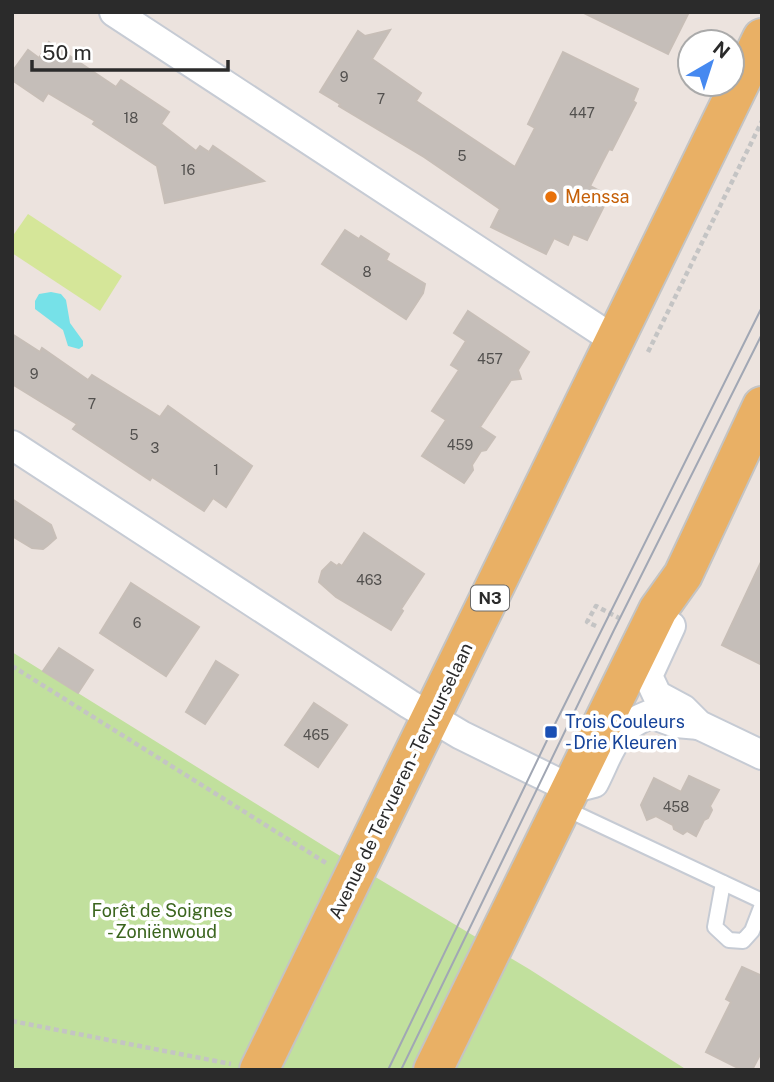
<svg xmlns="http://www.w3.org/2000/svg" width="774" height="1082" viewBox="0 0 774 1082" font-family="'Public Sans',sans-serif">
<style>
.green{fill:#c1e09d}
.pitch{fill:#d5e699}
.water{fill:#76e1e8}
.building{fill:#c5beb9;stroke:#c7beb7;stroke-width:2}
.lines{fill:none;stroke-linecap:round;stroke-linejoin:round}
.lane-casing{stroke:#c6cbd4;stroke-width:18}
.street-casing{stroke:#c6cbd4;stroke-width:32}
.primary-casing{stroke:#c4c4c4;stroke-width:42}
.path{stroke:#c4c4c4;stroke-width:4.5;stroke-dasharray:5 3.5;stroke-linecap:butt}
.lane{stroke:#fff;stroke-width:14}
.street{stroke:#fff;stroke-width:28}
.primary{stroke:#e9b065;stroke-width:38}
.tram{stroke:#a1a7b4;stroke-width:2}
.food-dot{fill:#e8710a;stroke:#fff;stroke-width:2.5}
.transit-dot{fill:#1a4fb4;stroke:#fff;stroke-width:2.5}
.labels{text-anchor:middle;stroke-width:7;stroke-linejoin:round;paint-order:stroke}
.number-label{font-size:14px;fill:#52504e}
.shield{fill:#fff;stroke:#6b6b6b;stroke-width:2}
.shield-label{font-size:16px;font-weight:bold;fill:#2b2b2b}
.food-label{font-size:18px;fill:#c56008;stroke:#fff;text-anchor:start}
.transit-label{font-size:18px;fill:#164399;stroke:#fff;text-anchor:start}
.street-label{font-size:18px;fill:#2b2b2b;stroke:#fff}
.park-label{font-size:18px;fill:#3b651e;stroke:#fff}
</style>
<rect width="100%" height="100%" fill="#ece3de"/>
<polygon class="green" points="12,652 332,851 529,969 687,1070 12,1070"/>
<polygon class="pitch" points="28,214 122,276 100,311 12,253 12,237"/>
<polygon class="water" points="51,292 61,294 66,300 70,323 83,341 83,346 79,349 68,346 63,330 35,309 35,301 39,294"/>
<g class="building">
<polygon points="582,12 689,12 668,54"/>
<polygon points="390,30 372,59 421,93 416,101 515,167 535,128 528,124 563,52 638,89 633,101 636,103 612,150 609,149 590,186 609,196 587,240 573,234 568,245 554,238 546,254 491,227 500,209 424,157 339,106 340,104 320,92 358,31 365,36"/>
<polygon points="49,42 116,87 121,80 169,112 161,124 196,151 200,146 209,152 213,146 264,181 165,203 157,166 93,124 95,121 48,93 43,101 12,80 12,72 28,50 39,58"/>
<polygon points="345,230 359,239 361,236 389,254 386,260 425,284 423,293 406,319 322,264"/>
<polygon points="468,311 529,352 518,370 521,379 511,380 480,427 495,437 486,450 481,451 472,465 473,470 464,483 422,456 446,420 432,411 459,370 451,365 466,341 454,333"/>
<polygon points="12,334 40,352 42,348 88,380 92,375 160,417 168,406 252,466 226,507 213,498 204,511 152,477 150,480 73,429 77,424 12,384"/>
<polygon points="12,499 51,525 56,538 47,546 43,549 32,548 12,536"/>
<polygon points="364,533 424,574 401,609 403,611 391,630 336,597 319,582 322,571 331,562 337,566 339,564 342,566"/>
<polygon points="762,560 762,665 722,645"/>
<polygon points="131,583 199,627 166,676 100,633"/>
<polygon points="59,648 93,670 78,693 43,671"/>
<polygon points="216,661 238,675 205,724 186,712"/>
<polygon points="314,703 347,725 318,767 285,745"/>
<polygon points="689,776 719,790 710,806 712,810 708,818 704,820 696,836 687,831 683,834 674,829 673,825 656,816 647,820 641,805 654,778 681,792"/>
<polygon points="742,967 762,976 762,1051 752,1070 742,1070 706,1052 731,1002 726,999"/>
</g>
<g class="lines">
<defs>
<g id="lane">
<polyline points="564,808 762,901"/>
<polyline points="723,883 715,927 729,940 743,941 752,931 762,905"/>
</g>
<g id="street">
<polyline points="114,12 616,341"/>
<path d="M12 445 409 704 461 735 571 789 594 783C611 750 613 728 651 714L676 723 699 725"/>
<polyline points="671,626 648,676 657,695 683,709 699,725 762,755"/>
</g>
<g id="primary">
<polyline points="259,1070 762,38"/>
<polyline points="433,1070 658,610 683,575 762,406"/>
</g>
</defs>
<use href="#lane" class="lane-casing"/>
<use href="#street" class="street-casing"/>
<use href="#primary" class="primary-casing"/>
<g class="path">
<polyline points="648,352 762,121"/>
<polyline points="596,626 587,622 596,606 619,618"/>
<polyline points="12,666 326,863"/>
<polyline points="12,1021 231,1064"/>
</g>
<use href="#lane" class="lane"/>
<use href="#street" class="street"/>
<use href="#primary" class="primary"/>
<g class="tram">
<polyline points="388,1070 551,732 762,307"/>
<polyline points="401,1070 614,630 762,334"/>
</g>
</g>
<circle class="food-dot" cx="551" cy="197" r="7"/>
<rect class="transit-dot" x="544" y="725" width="14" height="14" rx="3.5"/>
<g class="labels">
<g class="number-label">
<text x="344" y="82">9</text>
<text x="381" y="104">7</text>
<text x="582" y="118">447</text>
<text x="131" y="123">18</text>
<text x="462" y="161">5</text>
<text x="188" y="175">16</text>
<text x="367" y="277">8</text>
<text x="490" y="364">457</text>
<text x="34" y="379">9</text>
<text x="92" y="409">7</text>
<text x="134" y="440">5</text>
<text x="460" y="450">459</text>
<text x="155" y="453">3</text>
<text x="216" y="475">1</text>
<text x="369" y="585">463</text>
<text x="137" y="628">6</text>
<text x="316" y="740">465</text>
<text x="676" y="812">458</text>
</g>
<rect class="shield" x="471" y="585.5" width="38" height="25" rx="5"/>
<g class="shield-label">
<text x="490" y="604">N3</text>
</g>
<g class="food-label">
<text x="565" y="203">Menssa</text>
</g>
<g class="transit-label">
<text x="565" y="728">Trois Couleurs<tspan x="565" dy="21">- Drie Kleuren</tspan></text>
</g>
<g class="street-label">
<text transform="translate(401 781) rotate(-64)" y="6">Avenue de Tervueren - Tervuurselaan</text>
</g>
<g class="park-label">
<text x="162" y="917">Forêt de Soignes<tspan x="162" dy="21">- Zoniënwoud</tspan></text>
</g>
</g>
<rect width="774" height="1082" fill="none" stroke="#2b2b2b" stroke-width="28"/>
<g transform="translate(711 63) rotate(39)"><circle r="33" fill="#ffffff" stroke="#aaaaaa" stroke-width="2"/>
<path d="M0-5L12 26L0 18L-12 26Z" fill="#4689f0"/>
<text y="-10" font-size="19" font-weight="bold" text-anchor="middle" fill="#2b2b2b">N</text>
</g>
<path d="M32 60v10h196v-10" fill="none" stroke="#2b2b2b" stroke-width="3.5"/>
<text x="42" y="60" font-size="21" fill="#2b2b2b" stroke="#ffffff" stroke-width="5" paint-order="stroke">50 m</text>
</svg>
